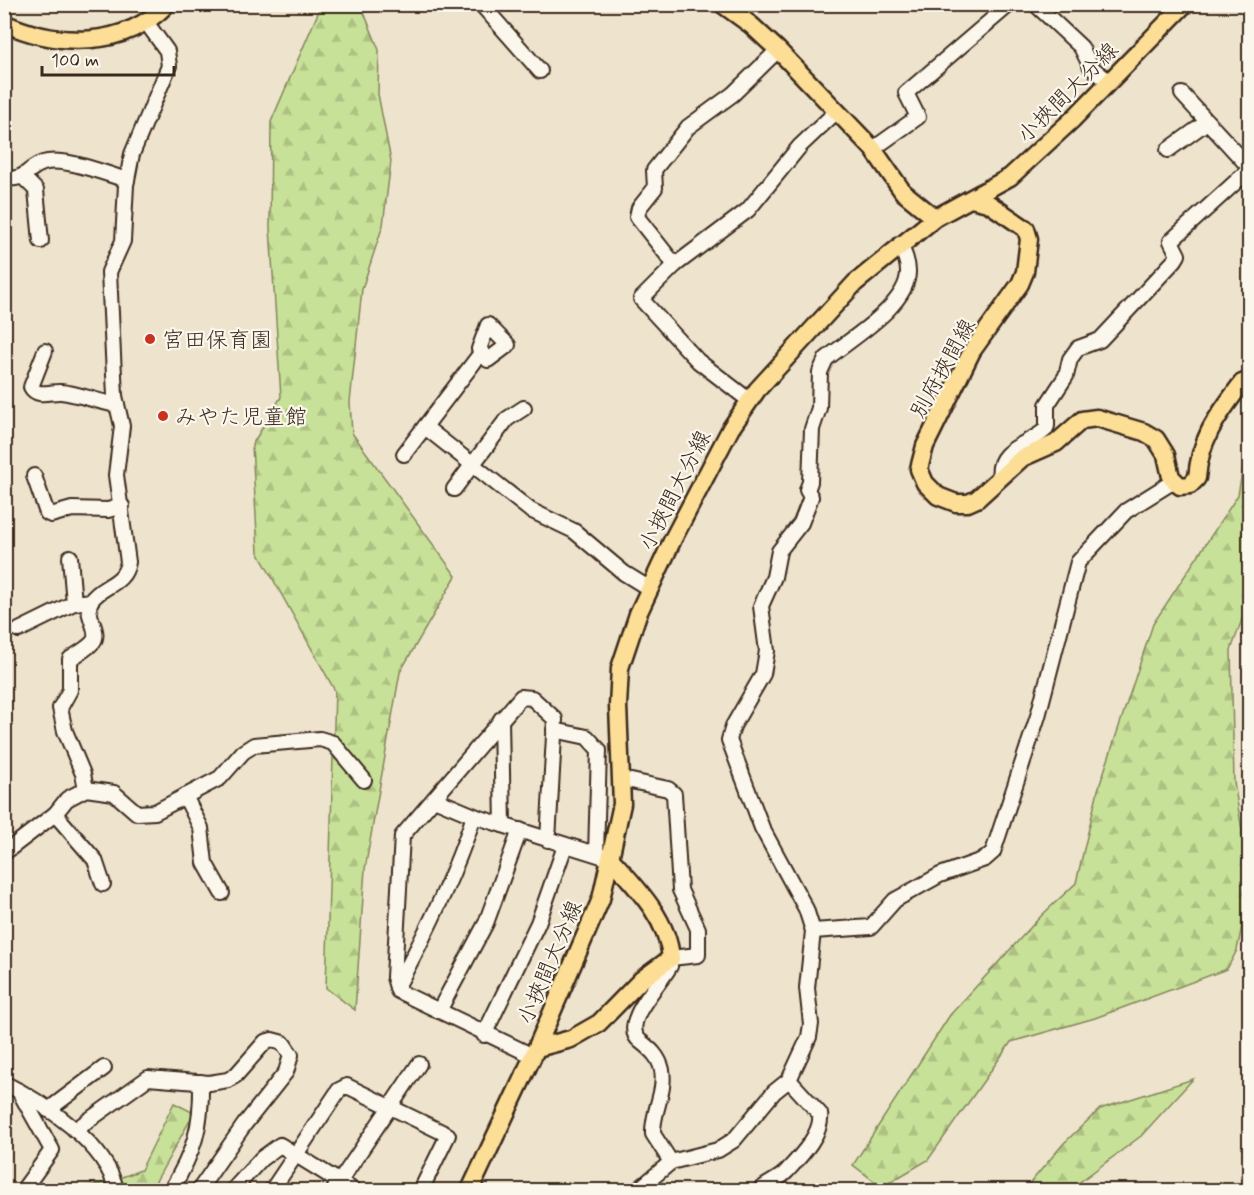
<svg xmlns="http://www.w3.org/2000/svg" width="1254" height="1195" viewBox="0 0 1254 1195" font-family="Mynerve,'Klee One',sans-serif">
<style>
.forest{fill:url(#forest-firs);stroke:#82865b;stroke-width:1.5}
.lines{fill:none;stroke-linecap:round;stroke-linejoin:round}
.minor-casing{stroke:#3b2a1e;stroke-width:18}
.major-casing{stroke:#3b2a1e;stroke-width:21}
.minor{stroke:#fbf7ec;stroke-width:14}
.major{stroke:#fcde96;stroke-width:16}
.poi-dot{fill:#c8321e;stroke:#fbf7ec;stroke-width:2}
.labels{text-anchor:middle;stroke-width:4.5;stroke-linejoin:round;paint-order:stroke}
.street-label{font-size:22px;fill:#3b2a1e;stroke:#fbf7ec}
.poi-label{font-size:22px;fill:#3b2a1e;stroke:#fbf7ec;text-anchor:start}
</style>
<defs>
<pattern id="forest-firs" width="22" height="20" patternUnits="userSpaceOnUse" patternTransform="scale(1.5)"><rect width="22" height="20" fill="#c8e198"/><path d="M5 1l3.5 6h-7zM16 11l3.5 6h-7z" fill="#adc183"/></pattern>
</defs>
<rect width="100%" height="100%" fill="#eee3cd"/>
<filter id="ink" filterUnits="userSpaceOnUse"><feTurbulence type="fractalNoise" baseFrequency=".0167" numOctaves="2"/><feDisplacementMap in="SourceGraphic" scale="12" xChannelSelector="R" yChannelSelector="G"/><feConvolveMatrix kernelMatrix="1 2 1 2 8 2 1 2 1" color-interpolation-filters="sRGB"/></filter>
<g filter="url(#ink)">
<g class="forest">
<polygon points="320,5 361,5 379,50 378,94 391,161 383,225 362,289 350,402 352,433 456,576 400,672 365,869 355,1010 326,988 335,691 258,552 252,445 281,397 270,228 271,122 318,13"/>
<polygon points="1249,434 1249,600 1231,650 1234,782 1249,873 1250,888 1237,950 1227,969 1095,1018 1011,1042 928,1160 882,1187 853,1165 950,1015 1042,915 1076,883 1098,790 1153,624 1238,495"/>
<polygon points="1193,1079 1141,1136 1069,1190 1024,1190 1064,1143 1100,1109"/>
<path d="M174 1103 194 1113 151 1190H36L45 1184C88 1191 101 1185 141 1170Z"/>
</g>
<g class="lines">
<defs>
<g id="minor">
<polyline points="481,4 540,71"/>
<polyline points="1035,4 1081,47 1091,67 1109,82"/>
<polyline points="1182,94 1250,168"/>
<polyline points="873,149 918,117 906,93 1010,4"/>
<polyline points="1168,150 1207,122"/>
<polyline points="23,177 36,190 41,241"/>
<path d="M4 178C27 181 25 169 43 163 63 156 106 174 127 180"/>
<polyline points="675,265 637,217 639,208 655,188 654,170 688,127 733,94 778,50"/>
<polygon points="488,325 508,345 488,360 479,349"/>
<path d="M45 351 31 387C37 398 51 391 61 392 80 394 98 402 117 405"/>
<polyline points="750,401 698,361 641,299 675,265 748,210 800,146 837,111"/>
<polyline points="425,427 530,510 574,531 624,573 650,589"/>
<polyline points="404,454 481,353"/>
<polyline points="34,476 47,513 51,515 72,509 108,510 122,506"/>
<path d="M1000 478C995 448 1029 445 1045 430L1047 426V405L1066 376 1070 359 1078 348 1100 340 1175 260 1178 255 1171 241 1250 169"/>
<polyline points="454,489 507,419 524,408"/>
<polyline points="70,557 74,603"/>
<polyline points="19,630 74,603 91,601"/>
<polyline points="501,719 503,825"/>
<polyline points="554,730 587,737 599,750 596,854"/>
<polyline points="622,779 668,789 674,794 680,890 698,929 698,955 671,958"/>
<path d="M86 789 83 774 65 731 60 708 70 690V659C77 654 87 649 93 642 102 631 83 614 91 601 102 584 124 586 128 562L116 475 122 426 115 396 109 272 123 241 126 185 132 154 169 66 167 51 146 22"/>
<polyline points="185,796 201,828 205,863 222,893"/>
<polyline points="434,799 477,817 611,859"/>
<polyline points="55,814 95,860 103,884"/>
<polyline points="4,853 55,814 67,799 86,789 114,793 137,813 155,812 220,778 243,752 254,745 320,739 333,743 364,780"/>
<polyline points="813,931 871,927 895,900 940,875 985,859 993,852 1038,716 1078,562 1126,511 1174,481"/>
<path d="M667 962 670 966C661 983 619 1024 640 1041 650 1049 659 1056 662 1070 666 1092 652 1112 653 1134L671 1162"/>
<path d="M397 987C427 932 454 876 474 816"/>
<polyline points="439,1011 486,923 520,830"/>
<polyline points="484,1035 538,923 565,846"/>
<polyline points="533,1056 398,991 394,977 402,836 521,697 532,698 555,719 548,840"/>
<path d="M4 1083C44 1103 107 1144 116 1190"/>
<polyline points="19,1091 52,1150 23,1190"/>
<polyline points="48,1110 104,1068"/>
<polyline points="75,1130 148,1078 209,1083 228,1080 236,1075 265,1042 272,1040 283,1043 291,1055 286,1072 244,1125 199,1190"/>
<path d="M171 1190C194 1152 202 1127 201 1082"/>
<polyline points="233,1190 261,1159 280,1145 353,1190"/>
<polyline points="272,1190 339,1090 347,1086 448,1135 421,1190"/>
<polyline points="334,1190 419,1064"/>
<path d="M638 1190 671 1162 718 1150 734 1140 774 1092 789 1080 809 1037 811 1024 807 988 813 931 806 909 762 828 729 740 733 726 763 674 767 651 761 606 774 577 779 551 801 523 811 497 807 490 810 482 812 429 819 408 820 372 826 359C850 339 909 305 908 271 908 262 904 253 900 244"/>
<path d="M760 1190C768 1183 780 1179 787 1171 800 1157 823 1133 820 1114L789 1080"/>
</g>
<g id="major">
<polyline points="722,4 751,25 778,50 873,149 903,192 935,218"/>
<path d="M4 23C57 47 124 49 167 4"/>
<path d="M971 199 988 203 1026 229 1029 239 1025 272 1020 284 972 351 925 446 919 469 925 483 938 496 956 503H968L977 499 1022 458 1056 443 1082 420 1097 418 1144 432 1156 439 1166 455 1171 477 1180 486 1190 485 1197 478C1200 437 1218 416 1242 383L1250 380"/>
<path d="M537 1048 571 1039 599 1023 641 980 671 958C668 919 636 887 611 859"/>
<polyline points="470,1190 533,1056 601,899 622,804 618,706 620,668 638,614 673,539 731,428 757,390 855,283 935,218 1010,177 1073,119 1185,4"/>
</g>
</defs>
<use href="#minor" class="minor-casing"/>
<use href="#major" class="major-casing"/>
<use href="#minor" class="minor"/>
<use href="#major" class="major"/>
</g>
</g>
<g class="poi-dot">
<circle cx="150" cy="339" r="6"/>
<circle cx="163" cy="416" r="6"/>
</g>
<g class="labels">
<g class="street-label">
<text transform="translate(1067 92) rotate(-45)" y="8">小挾間大分線</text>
<text transform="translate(942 368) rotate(-61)" y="8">別府挾間線</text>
<text transform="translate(674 490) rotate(-63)" y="8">小挾間大分線</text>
<text transform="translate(549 962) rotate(-67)" y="8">小挾間大分線</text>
</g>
<g class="poi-label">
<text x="162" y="347">宮田保育園</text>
<text x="175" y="424">みやた児童館</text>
</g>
</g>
<rect width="1254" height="1195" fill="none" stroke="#fbf7ec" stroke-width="24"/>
<rect x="12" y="12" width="1230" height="1171" fill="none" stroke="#3b2a1e" stroke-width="2" filter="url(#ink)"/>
<path d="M42 66v9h132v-9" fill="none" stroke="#3b2a1e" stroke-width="3"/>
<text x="51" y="66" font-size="18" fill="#3b2a1e" stroke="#fbf7ec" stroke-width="4.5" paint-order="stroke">100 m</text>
</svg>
